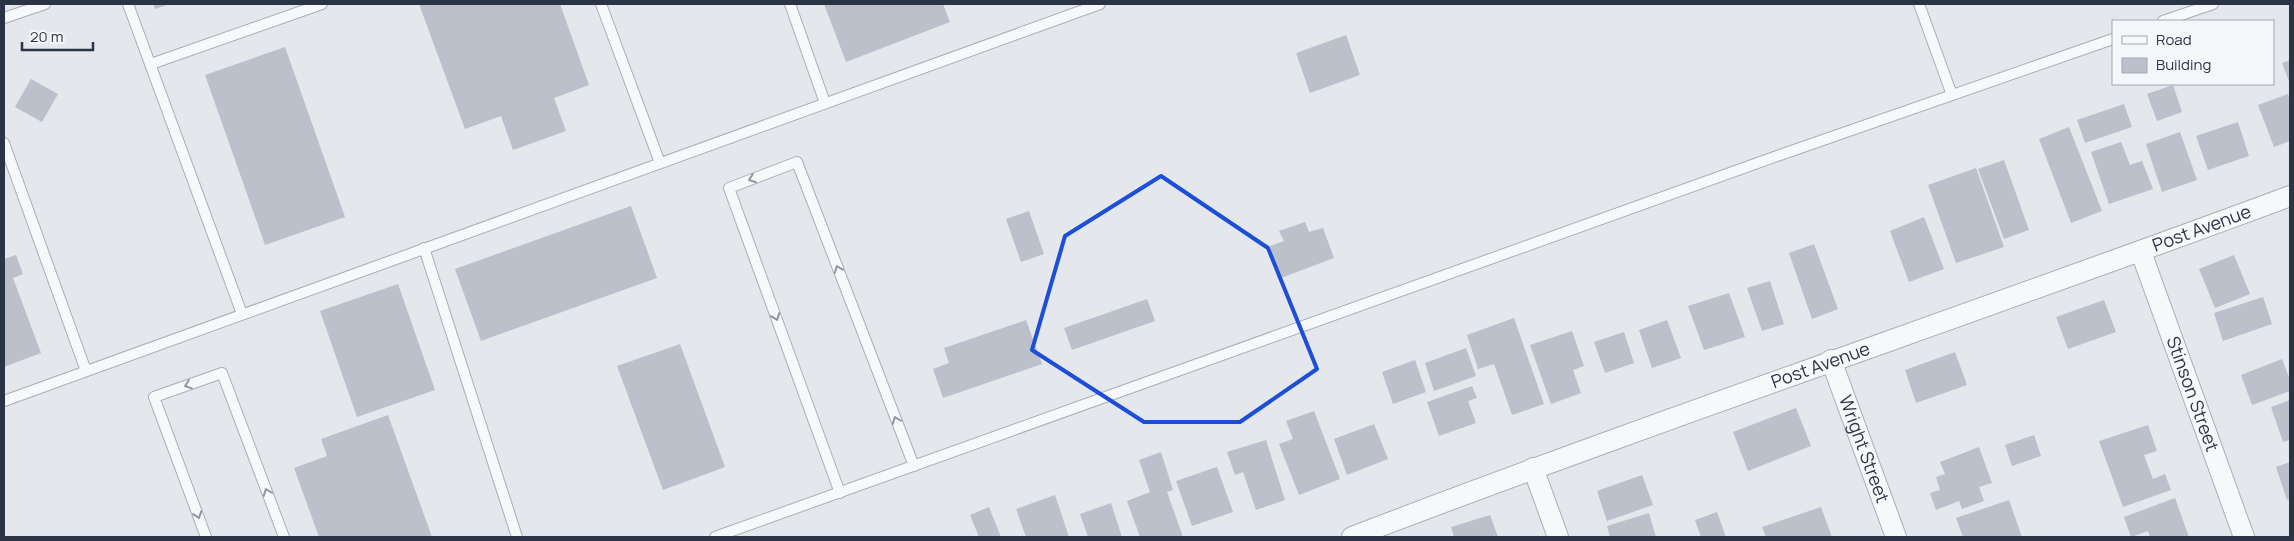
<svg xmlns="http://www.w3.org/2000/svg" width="2294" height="541" viewBox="0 0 2294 541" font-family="Manrope,sans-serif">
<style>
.building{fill:#bbc0ca}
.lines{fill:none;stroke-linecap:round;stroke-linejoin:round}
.lane-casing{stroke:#a9aeb7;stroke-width:12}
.street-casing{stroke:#a9aeb7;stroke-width:22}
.lane{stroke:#f7f8fa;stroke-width:10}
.street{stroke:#f7f8fa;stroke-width:20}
.oneway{stroke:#9196a0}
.marked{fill:none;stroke:#1d4ed8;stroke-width:4;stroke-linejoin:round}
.labels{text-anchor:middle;stroke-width:4;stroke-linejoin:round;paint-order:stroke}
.street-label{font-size:18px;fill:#2b3445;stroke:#f4f6f9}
</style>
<rect width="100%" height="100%" fill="#e4e7ec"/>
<g class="building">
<polygon points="153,4 170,4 155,9"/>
<polygon points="419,4 560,4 589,85 554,98 566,131 513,150 501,116 465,129"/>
<polygon points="824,4 943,4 950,22 846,62"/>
<polygon points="1346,35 1360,75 1310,93 1296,53"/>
<polygon points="285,47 345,217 265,245 205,75"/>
<polygon points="2290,60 2290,84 2282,63"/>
<polygon points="31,79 58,94 42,122 15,107"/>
<polygon points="2173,85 2182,112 2157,121 2147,94"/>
<polygon points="2288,94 2290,100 2290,141 2274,147 2258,105"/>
<polygon points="2124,104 2132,127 2085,143 2077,120"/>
<polygon points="2238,122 2249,156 2208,170 2196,136"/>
<polygon points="2069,127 2102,211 2071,223 2039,139"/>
<polygon points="2180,132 2197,180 2162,192 2146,144"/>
<polygon points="2121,142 2130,165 2142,161 2153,189 2109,204 2091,152"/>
<polygon points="2004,160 2029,230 2004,239 1978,169"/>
<polygon points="1976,168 2004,247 1956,263 1928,185"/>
<polygon points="631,206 657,278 481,341 455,269"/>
<polygon points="1029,211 1044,254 1021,262 1006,219"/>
<polygon points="1924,217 1944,269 1909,282 1890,231"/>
<polygon points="1305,222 1309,232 1323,228 1334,258 1281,278 1270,246 1284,241 1279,231"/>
<polygon points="1814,244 1838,309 1812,319 1789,253"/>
<polygon points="16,255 23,274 13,278 41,353 4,367 4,259"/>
<polygon points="2234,255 2250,294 2215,308 2199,269"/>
<polygon points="1770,281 1784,324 1762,331 1747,288"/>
<polygon points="398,284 435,390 357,417 320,311"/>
<polygon points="1729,293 1745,337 1704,350 1688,306"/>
<polygon points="2263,297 2272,324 2223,341 2214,313"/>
<polygon points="1147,299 1155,321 1072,350 1064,328"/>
<polygon points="2104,300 2116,332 2068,349 2056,317"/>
<polygon points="1514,318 1544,404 1512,415 1494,364 1478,369 1467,335"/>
<polygon points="1026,320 1042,364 943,398 933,369 949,363 944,348"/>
<polygon points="1667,320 1681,358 1652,368 1639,330"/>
<polygon points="1572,331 1584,366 1573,370 1581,393 1551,404 1530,345"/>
<polygon points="1624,332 1634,363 1605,373 1594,342"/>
<polygon points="680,344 725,467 663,490 617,366"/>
<polygon points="1466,348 1476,376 1434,391 1425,363"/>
<polygon points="1955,352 1967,385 1916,403 1905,370"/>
<polygon points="2282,359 2290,380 2290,391 2252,405 2241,375"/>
<polygon points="1415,360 1426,392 1393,404 1382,372"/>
<polygon points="1472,386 1477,398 1468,401 1476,423 1439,436 1427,402"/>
<polygon points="2290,400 2290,440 2283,442 2271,407"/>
<polygon points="1796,408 1811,446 1748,471 1733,432"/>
<polygon points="1314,411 1340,479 1299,495 1279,444 1293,439 1286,421"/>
<polygon points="388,415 432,537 319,537 294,468 327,456 321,439"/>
<polygon points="1374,424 1388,459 1347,475 1334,439"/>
<polygon points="2148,425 2157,451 2144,455 2153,479 2165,474 2171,490 2123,507 2099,441"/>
<polygon points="2034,435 2041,456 2012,466 2005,445"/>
<polygon points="1266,440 1285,500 1256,510 1243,472 1235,475 1227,452"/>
<polygon points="1979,447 1992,483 1979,487 1984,501 1962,509 1959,501 1936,510 1930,493 1940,490 1936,477 1945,474 1940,462"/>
<polygon points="1161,452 1173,490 1167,492 1183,537 1140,537 1127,501 1150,492 1139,460"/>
<polygon points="2290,462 2290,499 2287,500 2276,467"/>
<polygon points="1217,467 1233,512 1192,526 1176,481"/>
<polygon points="1642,475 1653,505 1607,521 1597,491"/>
<polygon points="1055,495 1069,537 1026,537 1016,509"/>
<polygon points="2175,498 2189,537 2150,537 2148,531 2131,537 2124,517"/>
<polygon points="2009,500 2022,537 1963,537 1956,518"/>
<polygon points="1111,503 1122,537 1088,537 1080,514"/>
<polygon points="989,507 1001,537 979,537 970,515"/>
<polygon points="1821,507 1832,537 1766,537 1762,527"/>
<polygon points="1717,512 1726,537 1701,537 1695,520"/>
<polygon points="1649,513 1656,537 1610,537 1607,526"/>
<polygon points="1490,515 1498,537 1454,537 1451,527"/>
</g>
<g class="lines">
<defs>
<g id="lane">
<polyline points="128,4 242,314"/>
<polyline points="601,4 660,163"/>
<polyline points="790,4 825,103"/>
<polyline points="1919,4 1952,95"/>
<polyline points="4,18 45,4"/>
<polyline points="2163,21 2213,4"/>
<polyline points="151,64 322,4"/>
<polyline points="4,143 86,371"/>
<polyline points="424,248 517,537"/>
<polyline points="4,401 1100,4"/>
<polyline points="840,493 729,188 797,162 914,466"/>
<polyline points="206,537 154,397 222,373 284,537"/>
<polyline points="715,537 1780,155 2113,39"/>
</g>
<g id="street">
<path id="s1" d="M2141 252 2244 537"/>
<path id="s2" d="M1831 360 1896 537"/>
<polyline points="1533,468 1558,537"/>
<path id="s3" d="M1352 537C1663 418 1978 312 2290 196"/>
</g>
</defs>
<use href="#lane" class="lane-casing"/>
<use href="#street" class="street-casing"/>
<use href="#lane" class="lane"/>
<use href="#street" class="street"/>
</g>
<defs><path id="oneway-chevron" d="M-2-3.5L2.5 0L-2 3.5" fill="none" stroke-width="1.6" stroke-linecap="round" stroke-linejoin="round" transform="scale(1.25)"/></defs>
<g class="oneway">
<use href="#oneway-chevron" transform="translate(752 179) rotate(159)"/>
<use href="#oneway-chevron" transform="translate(838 269) rotate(-111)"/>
<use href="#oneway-chevron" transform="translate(776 317) rotate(70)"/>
<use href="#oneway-chevron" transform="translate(188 385) rotate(161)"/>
<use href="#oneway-chevron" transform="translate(896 420) rotate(-111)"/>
<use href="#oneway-chevron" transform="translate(267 492) rotate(-111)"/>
<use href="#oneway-chevron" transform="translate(198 515) rotate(70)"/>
</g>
<path class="marked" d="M1161 176 1268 248 1317 369 1240 422H1144L1032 350 1065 236Z"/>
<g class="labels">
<g class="street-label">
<text dy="6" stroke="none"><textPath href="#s3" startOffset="904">Post Avenue</textPath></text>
<text dy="6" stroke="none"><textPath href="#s3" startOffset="499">Post Avenue</textPath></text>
<text dy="6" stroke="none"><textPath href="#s1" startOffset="151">Stinson Street</textPath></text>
<text dy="6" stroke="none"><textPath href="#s2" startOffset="95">Wright Street</textPath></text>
</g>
</g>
<rect width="2294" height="541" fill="none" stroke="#2b3445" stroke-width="10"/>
<rect x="2112" y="20" width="162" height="65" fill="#f4f6f9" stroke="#a4a8b1"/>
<rect x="2122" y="36" width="25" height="8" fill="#f7f8fa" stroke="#a4a8b1"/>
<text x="2156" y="45" font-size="15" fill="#2b3445">Road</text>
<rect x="2122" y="58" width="25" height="15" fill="#bbc0ca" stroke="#a4a8b1"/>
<text x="2156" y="70" font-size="15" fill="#2b3445">Building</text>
<path d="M22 42v8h71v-8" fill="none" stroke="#2b3445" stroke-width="2.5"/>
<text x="30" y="42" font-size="15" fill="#2b3445" stroke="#f4f6f9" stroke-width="4" paint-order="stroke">20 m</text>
</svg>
